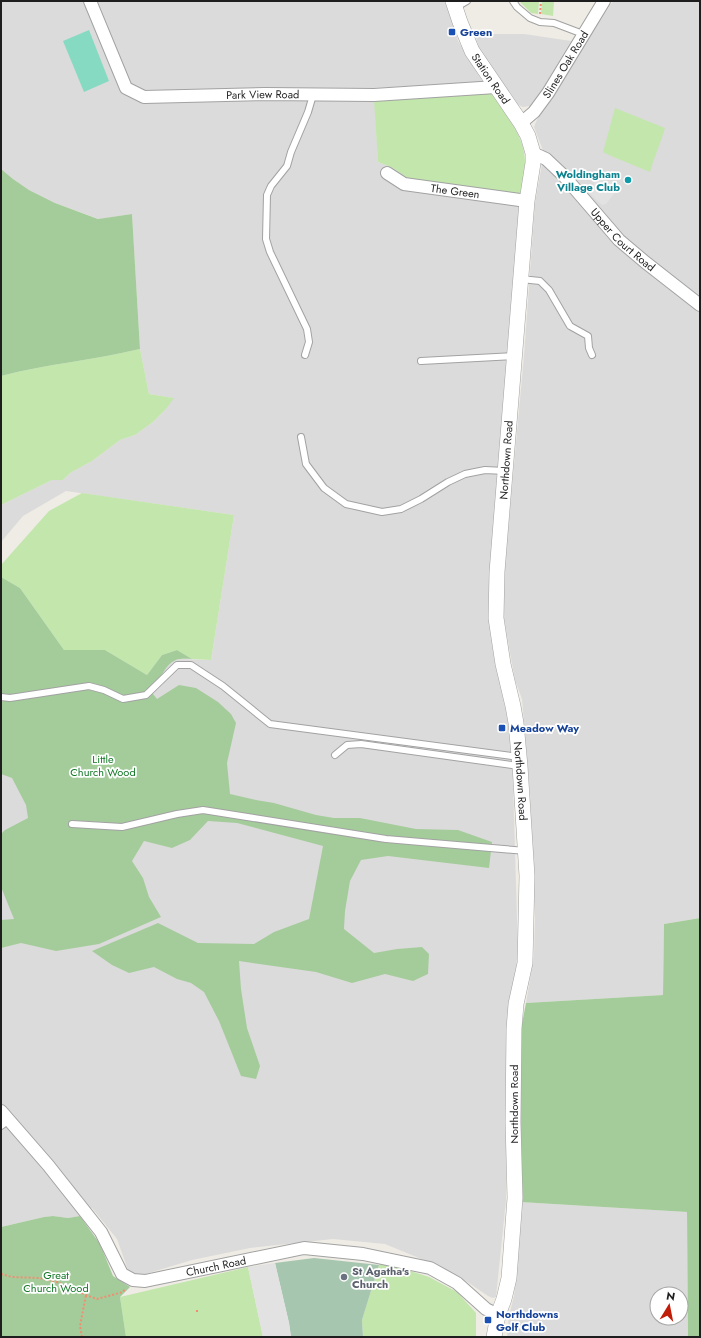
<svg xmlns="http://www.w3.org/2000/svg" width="701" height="1338" viewBox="0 0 701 1338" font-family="Jost,sans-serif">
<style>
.residential{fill:#dcdbdb;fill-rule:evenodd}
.grass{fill:#c3e6ad}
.forest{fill:#a4cc9b}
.cemetery{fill:#a7c6af}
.pitch{fill:#86dac2}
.parking{fill:#e2e2e2}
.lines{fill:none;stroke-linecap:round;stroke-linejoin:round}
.service-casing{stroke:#a2a2a2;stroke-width:8}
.minor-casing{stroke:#a2a2a2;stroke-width:14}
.tertiary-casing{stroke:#a2a2a2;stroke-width:16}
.path{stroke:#f28d71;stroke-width:2;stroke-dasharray:2 2;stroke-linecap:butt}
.service{stroke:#fff;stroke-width:6}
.minor{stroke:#fff;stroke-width:12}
.tertiary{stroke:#fff;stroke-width:15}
.transit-dot{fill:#1a4fb4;stroke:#fff;stroke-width:1.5}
.culture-dot{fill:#0f9aa8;stroke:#fff;stroke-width:1.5}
.worship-dot{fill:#6b7280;stroke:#fff;stroke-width:1.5}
.labels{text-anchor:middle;stroke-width:3.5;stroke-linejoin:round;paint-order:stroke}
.transit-label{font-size:11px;font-weight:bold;fill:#164399;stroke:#fff;text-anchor:start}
.street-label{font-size:11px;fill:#1e1e1e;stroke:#fff}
.culture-label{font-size:11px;font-weight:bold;fill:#0d838f;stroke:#fff;text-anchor:end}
.park-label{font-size:11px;fill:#117725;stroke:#fff}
.worship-label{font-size:11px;font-weight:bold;fill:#5b616d;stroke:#fff;text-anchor:start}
</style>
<rect width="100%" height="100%" fill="#eeece4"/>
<g class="residential">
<polygon points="1,1 446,1 458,41 483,82 374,88 378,162 393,168 409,179 521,195 498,666 512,748 518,952 507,1034 506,1200 496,1297 493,1298 488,1296 463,1279 436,1265 385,1244 333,1239 250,1248 192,1260 142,1275 135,1276 128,1270 117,1239 92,1208 80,1216 68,1218 53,1216 44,1217 1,1227 1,694 122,694 173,661 181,659 211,660 234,515 66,491 23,516 1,542 1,505 52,480 63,480 70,473 92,461 120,440 135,435 153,422 166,409 173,398 149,394 140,349 132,214 99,219 55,203 29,190 13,179 1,169"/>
<polygon points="613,1 700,1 700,918 664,924 663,995 526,1003 534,956 535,919 530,794 522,699 515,680 504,619 504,574 524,356 535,203 544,153 534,127 539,115"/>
<polygon points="475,34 524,34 571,41 542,90 530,106 523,107 516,104 479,48"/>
<path d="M520 1202 687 1212 688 1337H507L509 1316 514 1296 516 1277ZM657 1294H681V1318H657Z"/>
</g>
<g class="grass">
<polygon points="519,1 539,1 538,14 531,13"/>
<polygon points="542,1 554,1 553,16 541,14"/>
<path d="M486 91 493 94C506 115 526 138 525 164 524 174 522 185 521 195L409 179 393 168 378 162 374 100Z"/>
<path d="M615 108 665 128C661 143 654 157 650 172L611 156 603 152Z"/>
<path d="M140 349 149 394 174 398 166 409 153 422 135 435 120 440 92 461 70 473 63 480H52L1 505V376C47 364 94 360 140 349Z"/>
<polygon points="82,493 234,515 211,660 192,659 177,650 162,655 147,675 105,650 64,650 20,588 1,577 1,565 49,511"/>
<polygon points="382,1262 429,1277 457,1292 476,1313 476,1337 363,1337 362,1320 379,1265"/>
<polygon points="248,1267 263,1337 126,1337 120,1297"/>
</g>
<g class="forest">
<path d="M1 169 13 179 29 190 55 203 98 219 132 214 140 349C94 360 47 364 1 376Z"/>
<path d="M1 577 20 588 64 650H105L147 675 162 655 177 650 192 659C186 659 179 658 174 661 163 666 161 683 149 689L157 699 179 685 196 688 218 702 231 714 236 723 227 763 230 794 256 800 274 803 316 815 334 818H360L416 829 458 830 492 842 489 868 388 856 361 860 350 881 345 911 344 929 374 953 397 949 422 947 429 954 428 974 413 981 385 974 352 983 316 972 239 961 241 989 247 1028 260 1066 256 1079 241 1076 219 1021 204 992 191 983 177 979 154 967 129 973 112 965 92 951 158 923 198 943 254 944 274 932 309 919 323 846 237 823 208 821 190 840 172 848 144 841 132 861 143 878 149 897 161 917 99 944 56 951 21 943 1 948V920L14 919 1 887V834L5 830 28 818 26 805 12 778 1 774V703H2L3 694H1Z"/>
<polygon points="700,918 700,1337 688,1337 687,1212 520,1202 519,1039 526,1003 663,995 664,924"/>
<polygon points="53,1216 68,1218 80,1216 100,1244 113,1276 130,1287 120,1297 126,1337 1,1337 1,1227 44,1217"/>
</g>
<polygon class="cemetery" points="314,1258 379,1265 362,1320 363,1337 291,1337 289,1323 275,1263"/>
<polygon class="pitch" points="89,30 109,81 84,92 63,41"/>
<g class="parking">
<polygon points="598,176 620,186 606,204 602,205 589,193"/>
<polygon points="275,1263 289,1323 291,1337 263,1337 248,1267"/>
</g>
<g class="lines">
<defs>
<g id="service">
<polyline points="513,1 517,7 530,18 540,22 554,23 583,34"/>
<polyline points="455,8 467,1"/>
<polyline points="521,279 540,281 549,290 570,326 588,336 589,348 592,355"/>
<polyline points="305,355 309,342 307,329 270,252 266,239 267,195 271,186 287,166 291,152 308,112 313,95"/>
<polyline points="421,361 515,356"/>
<polyline points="301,437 306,464 324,488 346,504 382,512 401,509 421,499 448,482 465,474 485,470 505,471"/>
<polyline points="1,697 10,698 89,686 104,690 123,699 146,695 177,665 191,665 223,686 270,724 519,757"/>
<polyline points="335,755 347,745 361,744 519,766"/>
<polyline points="72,824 122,827 177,814 203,810 386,839 526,851"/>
<polyline points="1,1126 9,1120"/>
</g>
<g id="minor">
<path id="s1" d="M90 1 126 88 144 97 265 94 374 95 496 87"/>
<path id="s2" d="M521 123 534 112 548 93 604 1"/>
<path id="s3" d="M533 153 546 159 564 176 619 240 645 262 700 305"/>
<path id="s4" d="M387 173 404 184 527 201"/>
<path id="s5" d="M1 1111 48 1165 101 1232 122 1274 133 1280 145 1281 304 1248 363 1254 430 1268 457 1283 486 1309 498 1315"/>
</g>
<g id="tertiary">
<path id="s6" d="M453 1 460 22 472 51 521 123 528 136 533 153V163L527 201 497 572 496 618 503 664 513 706 516 723 520 766 527 876 525 963 516 1004 514 1029 513 1122 515 1198 509 1278 504 1299 498 1315 494 1337"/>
</g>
</defs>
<use href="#service" class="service-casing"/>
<use href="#minor" class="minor-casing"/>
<use href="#tertiary" class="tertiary-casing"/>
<g class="path">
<polyline points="540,14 541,1"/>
<polyline points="1,1274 12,1277 39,1278 57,1282 86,1295 97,1299 123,1292 125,1289"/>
<polyline points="196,1311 200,1311"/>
<polyline points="82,1337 80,1326 86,1295"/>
</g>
<use href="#service" class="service"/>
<use href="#minor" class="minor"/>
<use href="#tertiary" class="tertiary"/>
</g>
<g class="transit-dot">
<rect x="448" y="28" width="8" height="8" rx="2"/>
<rect x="498" y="724" width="8" height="8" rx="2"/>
<rect x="484" y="1316" width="8" height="8" rx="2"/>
</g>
<circle class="culture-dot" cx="628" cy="180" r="4"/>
<circle class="worship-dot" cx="344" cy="1277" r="4"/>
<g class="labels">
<g class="transit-label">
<text x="460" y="36">Green</text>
<text x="510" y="732">Meadow Way</text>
<text x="496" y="1318">Northdowns<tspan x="496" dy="13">Golf Club</tspan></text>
</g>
<g class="street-label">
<text dy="4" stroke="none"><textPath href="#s2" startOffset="74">Slines Oak Road</textPath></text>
<text dy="4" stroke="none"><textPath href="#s6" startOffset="87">Station Road</textPath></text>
<text dy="4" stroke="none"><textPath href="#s1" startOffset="233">Park View Road</textPath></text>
<text dy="4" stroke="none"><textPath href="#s4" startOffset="72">The Green</textPath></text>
<text dy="4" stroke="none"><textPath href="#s3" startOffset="126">Upper Court Road</textPath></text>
<text transform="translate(506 460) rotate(-86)" y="4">Northdown Road</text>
<text dy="4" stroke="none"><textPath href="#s6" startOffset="805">Northdown Road</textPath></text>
<text transform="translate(514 1104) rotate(-90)" y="4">Northdown Road</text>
<text dy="4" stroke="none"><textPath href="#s5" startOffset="301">Church Road</textPath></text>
</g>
<g class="culture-label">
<text x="620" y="178">Woldingham<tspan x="620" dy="13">Village Club</tspan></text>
</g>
<g class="park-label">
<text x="103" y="763">Little<tspan x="103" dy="13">Church Wood</tspan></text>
<text x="56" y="1279">Great<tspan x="56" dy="13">Church Wood</tspan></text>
</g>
<g class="worship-label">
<text x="352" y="1275">St Agatha's<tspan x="352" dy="13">Church</tspan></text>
</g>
</g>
<rect width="701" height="1338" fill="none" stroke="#1e1e1e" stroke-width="4"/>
<g transform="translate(669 1306) rotate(10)"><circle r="19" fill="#ffffff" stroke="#a5a5a5"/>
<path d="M0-3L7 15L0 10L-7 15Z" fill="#c11e0a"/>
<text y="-6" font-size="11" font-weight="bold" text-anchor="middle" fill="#1e1e1e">N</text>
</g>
</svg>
